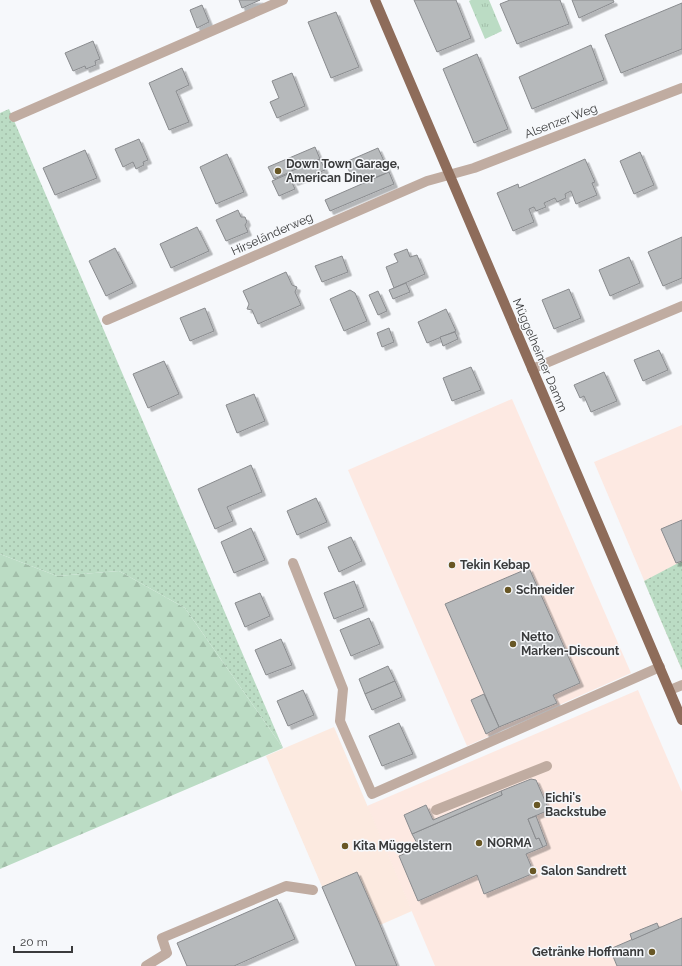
<svg xmlns="http://www.w3.org/2000/svg" width="682" height="966" viewBox="0 0 682 966" font-family="Raleway,sans-serif">
<style>
.commercial{fill:#fde9e2}
.education{fill:#fceae0}
.grass{fill:url(#grass-dots)}
.forest{fill:url(#forest-firs)}
.park{fill:url(#park-tufts)}
.building{fill:#b6b9bb;stroke:#898b8e;filter:url(#shadow)}
.lines{fill:none;stroke-linecap:round;stroke-linejoin:round}
.minor{stroke:#c0aca1;stroke-width:10}
.major{stroke:#8e6c5a;stroke-width:10}
.poi-dot{fill:#685725;stroke:#f6f8fb;stroke-width:1.5}
.labels{text-anchor:middle;stroke-width:3;stroke-linejoin:round;paint-order:stroke}
.street-label{font-size:12px;fill:#3a3b3c;stroke:#f6f8fb}
.poi-label{font-size:12px;font-weight:bold;fill:#3a3b3c;stroke:#f6f8fb;text-anchor:start}
</style>
<defs>
<pattern id="grass-dots" width="8" height="8" patternUnits="userSpaceOnUse"><rect width="8" height="8" fill="#bbdcc4"/><path d="M2 2h.1M6 6h.1" fill="none" stroke="#a2bea9" stroke-width="1.8" stroke-linecap="round"/></pattern>
<pattern id="forest-firs" width="22" height="20" patternUnits="userSpaceOnUse"><rect width="22" height="20" fill="#bbdcc4"/><path d="M5 1l3.5 6h-7zM16 11l3.5 6h-7z" fill="#a2bea9"/></pattern>
<pattern id="park-tufts" width="24" height="20" patternUnits="userSpaceOnUse"><rect width="24" height="20" fill="#bbdcc4"/><path d="M3 7l-1-3M5 7V3M7 7l1-3M15 17l-1-3M17 17v-4M19 17l1-3" fill="none" stroke="#a2bea9"/></pattern>
<filter id="shadow"><feDropShadow dx="3.5" dy="3.5" stdDeviation="0" flood-color="#0004"/></filter>
</defs>
<rect width="100%" height="100%" fill="#f6f8fb"/>
<g class="commercial">
<polygon points="512,399 631,673 467,746 348,470"/>
<polygon points="682,425 682,670 594,462"/>
<polygon points="638,690 682,792 682,966 435,966 367,806"/>
</g>
<polygon class="education" points="334,727 412,911 380,925 397,966 356,966 266,756"/>
<g class="grass">
<polygon points="9,109 283,748 185,608 119,571 57,576 0,554 0,113"/>
<polygon points="682,561 682,670 644,581"/>
</g>
<polygon class="forest" points="0,554 57,576 119,571 185,608 283,748 0,869"/>
<polygon class="park" points="471,0 489,0 502,31 485,39 469,1"/>
<g class="building">
<polygon points="239,0 260,0 242,8"/>
<polygon points="414,0 456,0 471,38 437,52"/>
<polygon points="510,0 560,0 569,24 517,44 500,4"/>
<polygon points="572,0 613,0 614,2 579,18"/>
<polygon points="682,3 682,49 621,73 605,35"/>
<polygon points="202,5 209,22 197,28 190,10"/>
<polygon points="336,12 359,67 331,78 308,22"/>
<polygon points="93,41 100,59 95,61 96,65 86,69 85,66 73,71 65,53"/>
<polygon points="591,45 604,80 532,109 519,77"/>
<polygon points="477,54 508,129 474,143 443,69"/>
<polygon points="182,68 189,85 176,91 189,122 169,130 149,83"/>
<polygon points="292,73 305,106 277,118 270,102 279,98 272,81"/>
<polygon points="139,139 148,160 143,162 144,165 136,169 133,162 123,167 115,149"/>
<polygon points="315,147 320,159 274,179 268,167"/>
<polygon points="378,148 389,172 364,182 361,176 352,179 347,165 348,161"/>
<polygon points="85,150 97,178 55,195 43,168"/>
<polygon points="640,152 654,185 634,194 620,161"/>
<polygon points="227,154 244,192 216,204 200,167"/>
<polygon points="320,159 325,170 294,182 289,172"/>
<polygon points="585,159 595,182 592,183 597,195 576,204 571,191 565,194 566,198 557,202 555,198 544,203 546,207 536,211 534,207 529,209 534,222 513,231 497,193 518,184 519,188"/>
<polygon points="389,172 394,184 330,211 325,200"/>
<polygon points="288,174 295,189 279,196 272,181"/>
<polygon points="238,210 241,217 245,217 247,222 245,225 248,232 226,241 216,220"/>
<polygon points="197,227 209,251 171,268 160,244"/>
<polygon points="682,237 682,278 663,286 648,252"/>
<polygon points="115,248 133,283 106,296 89,261"/>
<polygon points="407,249 410,257 417,255 425,274 394,288 386,267 398,262 394,254"/>
<polygon points="342,256 348,272 322,282 315,266"/>
<polygon points="629,257 640,283 610,296 599,270"/>
<polygon points="286,272 292,285 297,287 295,292 301,305 258,324 252,310 247,309 249,304 243,291"/>
<polygon points="406,283 410,292 393,299 389,290"/>
<polygon points="569,289 581,318 554,329 542,300"/>
<polygon points="350,290 355,293 367,321 344,331 330,299"/>
<polygon points="378,291 387,311 378,315 369,295"/>
<polygon points="205,308 214,331 190,341 180,318"/>
<polygon points="446,309 456,331 427,343 418,322"/>
<polygon points="389,328 394,342 382,347 377,333"/>
<polygon points="455,332 458,339 443,346 440,337"/>
<polygon points="659,350 668,370 643,381 634,360"/>
<polygon points="164,361 179,394 148,408 133,374"/>
<polygon points="471,367 481,390 452,401 443,378"/>
<polygon points="604,372 617,401 591,412 584,396 580,398 574,385"/>
<polygon points="254,394 265,421 237,433 226,405"/>
<polygon points="251,465 262,492 227,507 233,521 215,529 198,489"/>
<polygon points="316,498 327,522 297,535 287,511"/>
<polygon points="682,520 682,561 676,563 661,529"/>
<polygon points="251,528 265,560 234,573 221,542"/>
<polygon points="351,537 362,561 339,572 328,547"/>
<polygon points="529,568 580,683 553,695 557,703 499,727 445,604"/>
<polygon points="354,581 364,607 334,619 324,593"/>
<polygon points="260,593 270,616 245,627 235,603"/>
<polygon points="369,618 380,644 351,656 340,630"/>
<polygon points="281,639 292,665 266,675 255,650"/>
<polygon points="388,666 395,681 365,694 359,679"/>
<polygon points="395,681 402,697 372,710 365,694"/>
<polygon points="303,690 314,715 288,726 277,701"/>
<polygon points="484,694 499,727 486,734 471,700"/>
<polygon points="399,723 413,754 382,766 369,736"/>
<polygon points="531,779 536,780 549,810 528,819 536,839 539,838 543,847 526,854 534,873 484,894 477,875 418,901 399,856 419,847 412,834 502,795 501,791"/>
<polygon points="501,791 502,795 412,834 404,815 426,805 433,820"/>
<polygon points="536,816 547,845 543,847 539,838 536,839 528,819"/>
<polygon points="357,872 380,925 397,966 356,966 322,887"/>
<polygon points="277,899 295,939 234,966 187,966 177,943"/>
<polygon points="682,918 682,966 617,966 610,949"/>
<polygon points="657,923 659,928 632,940 630,934"/>
</g>
<g class="lines">
<g class="minor">
<polyline points="14,117 283,0"/>
<polyline points="107,320 427,181 474,168 682,88"/>
<polyline points="532,369 682,306"/>
<polyline points="293,563 343,689 340,721 372,794 660,667"/>
<polyline points="670,690 682,685"/>
<polyline points="436,810 547,766"/>
<polyline points="146,966 167,953 162,938 286,886 313,890"/>
</g>
<polyline class="major" points="375,0 682,720"/>
</g>
<g class="poi-dot">
<circle cx="278" cy="171" r="4"/>
<circle cx="452" cy="565" r="4"/>
<circle cx="508" cy="590" r="4"/>
<circle cx="513" cy="644" r="4"/>
<circle cx="537" cy="805" r="4"/>
<circle cx="479" cy="843" r="4"/>
<circle cx="345" cy="846" r="4"/>
<circle cx="533" cy="871" r="4"/>
<circle cx="652" cy="952" r="4"/>
</g>
<g class="labels">
<g class="street-label">
<text transform="translate(561 121) rotate(-21)" y="4">Alsenzer Weg</text>
<text transform="translate(272 234) rotate(-24)" y="4">Hirseländerweg</text>
<text transform="translate(540 355) rotate(67)" y="4">Müggelheimer Damm</text>
</g>
<g class="poi-label">
<text x="286" y="168">Down Town Garage,<tspan x="286" dy="14">American Diner</tspan></text>
<text x="460" y="569">Tekin Kebap</text>
<text x="516" y="594">Schneider</text>
<text x="521" y="641">Netto<tspan x="521" dy="14">Marken-Discount</tspan></text>
<text x="545" y="802">Eichi's<tspan x="545" dy="14">Backstube</tspan></text>
<text x="487" y="847">NORMA</text>
<text x="353" y="850">Kita Müggelstern</text>
<text x="541" y="875">Salon Sandrett</text>
<text x="644" y="956" text-anchor="end">Getränke Hoffmann</text>
</g>
</g>
<path d="M14 946v6h58v-6" fill="none" stroke="#3a3b3c" stroke-width="2"/>
<text x="20" y="946" font-size="12" fill="#3a3b3c" stroke="#f6f8fb" stroke-width="3" paint-order="stroke">20 m</text>
</svg>
